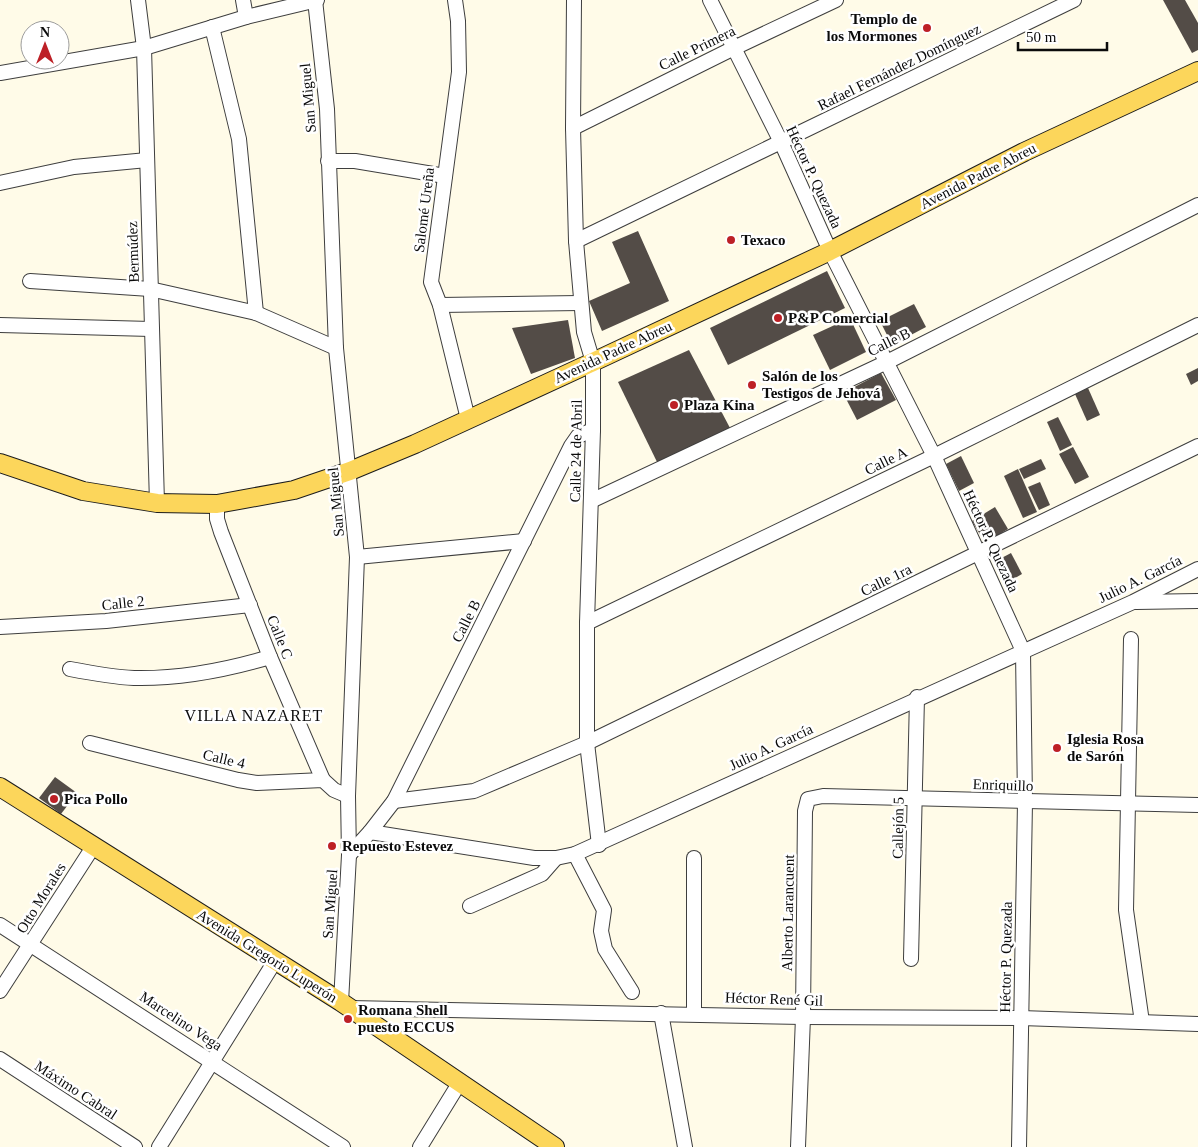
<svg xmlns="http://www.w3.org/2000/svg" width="1198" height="1147" viewBox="0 0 1198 1147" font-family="Georgia,serif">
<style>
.building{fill:#534c47}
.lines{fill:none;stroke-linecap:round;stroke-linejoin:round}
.minor-casing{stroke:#3e3e3e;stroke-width:16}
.major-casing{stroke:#1c1c1c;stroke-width:20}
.minor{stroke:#fff;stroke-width:14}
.major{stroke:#fcd65b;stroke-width:18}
.poi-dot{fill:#bd2026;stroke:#fff;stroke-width:2}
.labels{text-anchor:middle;stroke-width:5;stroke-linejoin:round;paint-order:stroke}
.poi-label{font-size:15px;font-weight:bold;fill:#0b0b0b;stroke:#fff;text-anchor:start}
.street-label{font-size:15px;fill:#0b0b0b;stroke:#fff}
.neighbourhood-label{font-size:16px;letter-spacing:1px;fill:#0b0b0b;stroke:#fff}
</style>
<rect width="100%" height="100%" fill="#fffbe8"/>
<g class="building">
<polygon points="1163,0 1185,0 1198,23 1198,50 1192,53"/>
<polygon points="638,231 669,301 602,331 589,301 630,283 612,242"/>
<polygon points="827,271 845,308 728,365 710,328"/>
<polygon points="914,304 926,327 892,345 880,321"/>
<polygon points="850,318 866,352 830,370 813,335"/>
<polygon points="568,320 575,358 531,374 512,328"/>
<polygon points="689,350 730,428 658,464 618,382"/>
<polygon points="1198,368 1198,381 1191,385 1186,374"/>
<polygon points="881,373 896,400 857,420 843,393"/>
<polygon points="1088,388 1100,415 1087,421 1075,394"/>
<polygon points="1058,417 1072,445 1060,451 1047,422"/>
<polygon points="1073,447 1089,477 1075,484 1059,454"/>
<polygon points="961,456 974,483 959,491 946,464"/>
<polygon points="1041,459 1046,469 1024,479 1019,469"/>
<polygon points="1018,469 1037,512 1023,518 1004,476"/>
<polygon points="1040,482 1050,505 1039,510 1028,487"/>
<polygon points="995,507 1008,529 985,543 972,521"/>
<polygon points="1011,553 1022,574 1006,583 994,562"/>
<polygon points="55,777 77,793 61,814 39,798"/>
</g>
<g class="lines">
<defs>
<g id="minor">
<polyline points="138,0 144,48 157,503"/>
<polyline points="243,0 246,17"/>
<polyline points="315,0 327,109 336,348 357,557 348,796 349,855 341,1002"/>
<polyline points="455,0 458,21 459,72 431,282 440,305 468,419"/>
<polyline points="574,0 573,128 576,241 584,332 593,362 593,430 587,623 587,743 599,845"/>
<polyline points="710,0 781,142 830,251 934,456 1023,651 1025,802 1019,1147"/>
<polyline points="212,27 239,139 256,313"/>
<polyline points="0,73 144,48 246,17 317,0"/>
<polyline points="573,128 734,48 836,0"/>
<polyline points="328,161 355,161 445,176"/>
<polyline points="0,183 74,167 147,160"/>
<polyline points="576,241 1074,0"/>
<polyline points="30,281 150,289 256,313 336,348"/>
<polyline points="440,305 580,303"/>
<polyline points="0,325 151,329"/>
<polyline points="591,501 887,362 1198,205"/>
<polyline points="217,504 217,519 221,532 270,657 323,780"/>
<polyline points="357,557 524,541"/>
<polyline points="1136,602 1198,601"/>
<polyline points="587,623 934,456 1198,325"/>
<polyline points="0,627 106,621 250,605"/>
<polyline points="1131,639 1126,910 1142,1022"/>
<path d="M70 669C91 673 113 677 134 678 180 679 226 670 270 657"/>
<polyline points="90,743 238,780 257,783 323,780 334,790 348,796"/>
<polyline points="394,801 474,791 587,743 1198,446"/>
<polyline points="370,832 394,801 571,446 578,436 593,430"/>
<polyline points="575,854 604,910 601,931 605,949 632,992"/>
<polyline points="349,855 370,832 534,858 556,858 575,854 1133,602 1198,569"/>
<polyline points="470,906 542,874 556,858"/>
<polyline points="0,925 343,1147"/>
<polyline points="911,959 917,697"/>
<polyline points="0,991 93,847"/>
<polyline points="350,1008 803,1017 1021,1018 1198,1024"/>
<polyline points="661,1013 685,1147"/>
<polyline points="694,1013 694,858"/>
<polyline points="0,1059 135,1147"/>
<polyline points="159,1147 275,961"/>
<polyline points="420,1147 460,1082"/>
<polyline points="798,1147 803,1017 805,811 808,799 823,796 1198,805"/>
</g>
<g id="major">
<polyline points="0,463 83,491 157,503 217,504 294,490 350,471 415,444 593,362 830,251 1024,152 1198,71"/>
<polyline points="0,787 341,1002 555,1147"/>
</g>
</defs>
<use href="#minor" class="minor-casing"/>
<use href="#major" class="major-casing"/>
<use href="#minor" class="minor"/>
<use href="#major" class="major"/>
</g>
<g class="poi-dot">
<circle cx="927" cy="28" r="5"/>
<circle cx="731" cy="240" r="5"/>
<circle cx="778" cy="318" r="5"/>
<circle cx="752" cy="385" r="5"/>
<circle cx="674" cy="405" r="5"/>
<circle cx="1057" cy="748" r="5"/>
<circle cx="54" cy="799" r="5"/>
<circle cx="332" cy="846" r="5"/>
<circle cx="348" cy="1019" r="5"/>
</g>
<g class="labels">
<g class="poi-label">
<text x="917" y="24" text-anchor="end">Templo de<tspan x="917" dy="17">los Mormones</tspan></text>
<text x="741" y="245">Texaco</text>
<text x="788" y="323">P&amp;P Comercial</text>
<text x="762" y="381">Salón de los<tspan x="762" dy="17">Testigos de Jehová</tspan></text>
<text x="684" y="410">Plaza Kina</text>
<text x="1067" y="744">Iglesia Rosa<tspan x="1067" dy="17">de Sarón</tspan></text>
<text x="64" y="804">Pica Pollo</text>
<text x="342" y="851">Repuesto Estevez</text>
<text x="358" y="1015">Romana Shell<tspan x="358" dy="17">puesto ECCUS</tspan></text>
</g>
<g class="street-label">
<text transform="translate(697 48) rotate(-26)" y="5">Calle Primera</text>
<text transform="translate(899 67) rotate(-26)" y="5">Rafael Fernández Domínguez</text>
<text transform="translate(308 98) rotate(-95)" y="5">San Miguel</text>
<text transform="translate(978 176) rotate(-27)" y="5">Avenida Padre Abreu</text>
<text transform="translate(814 177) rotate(65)" y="5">Héctor P. Quezada</text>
<text transform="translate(424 210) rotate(-83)" y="5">Salomé Ureña</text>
<text transform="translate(133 252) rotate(-92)" y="5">Bermúdez</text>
<text transform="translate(889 342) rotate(-26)" y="5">Calle B</text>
<text transform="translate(613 352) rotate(-25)" y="5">Avenida Padre Abreu</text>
<text transform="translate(576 451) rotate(-89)" y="5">Calle 24 de Abril</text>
<text transform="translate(886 461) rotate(-26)" y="5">Calle A</text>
<text transform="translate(336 502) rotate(-95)" y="5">San Miguel</text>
<text transform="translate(991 541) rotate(65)" y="5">Héctor P. Quezada</text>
<text transform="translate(1140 579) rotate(-26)" y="5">Julio A. García</text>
<text transform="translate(886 580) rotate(-26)" y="5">Calle 1ra</text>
<text transform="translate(123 603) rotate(-6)" y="5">Calle 2</text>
<text transform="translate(466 621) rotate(-63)" y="5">Calle B</text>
<text transform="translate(280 637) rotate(68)" y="5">Calle C</text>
<text transform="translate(771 747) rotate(-25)" y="5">Julio A. García</text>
<text transform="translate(224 759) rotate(13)" y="5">Calle 4</text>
<text transform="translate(1003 785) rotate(2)" y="5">Enriquillo</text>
<text transform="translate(898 828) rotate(-89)" y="5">Callejón 5</text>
<text transform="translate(41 898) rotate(-58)" y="5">Otto Morales</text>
<text transform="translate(330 904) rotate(-86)" y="5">San Miguel</text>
<text transform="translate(788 913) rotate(-89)" y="5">Alberto Larancuent</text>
<text transform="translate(267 956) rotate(32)" y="5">Avenida Gregorio Luperón</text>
<text transform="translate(1006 957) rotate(-89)" y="5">Héctor P. Quezada</text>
<text transform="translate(774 999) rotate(2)" y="5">Héctor René Gil</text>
<text transform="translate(181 1021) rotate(33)" y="5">Marcelino Vega</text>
<text transform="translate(76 1090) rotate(33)" y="5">Máximo Cabral</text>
</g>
<g class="neighbourhood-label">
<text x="254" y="721">VILLA NAZARET</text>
</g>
</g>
<g transform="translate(45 45)"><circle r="24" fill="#ffffff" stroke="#9d9d9d"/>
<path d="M0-4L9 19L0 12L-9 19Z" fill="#bd2026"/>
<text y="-8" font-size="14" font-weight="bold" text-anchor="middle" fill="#0b0b0b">N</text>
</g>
<path d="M1018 42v8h89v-8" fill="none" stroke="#0b0b0b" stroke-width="2.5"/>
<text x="1026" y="42" font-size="15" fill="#0b0b0b" stroke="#ffffff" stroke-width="4" paint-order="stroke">50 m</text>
</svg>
